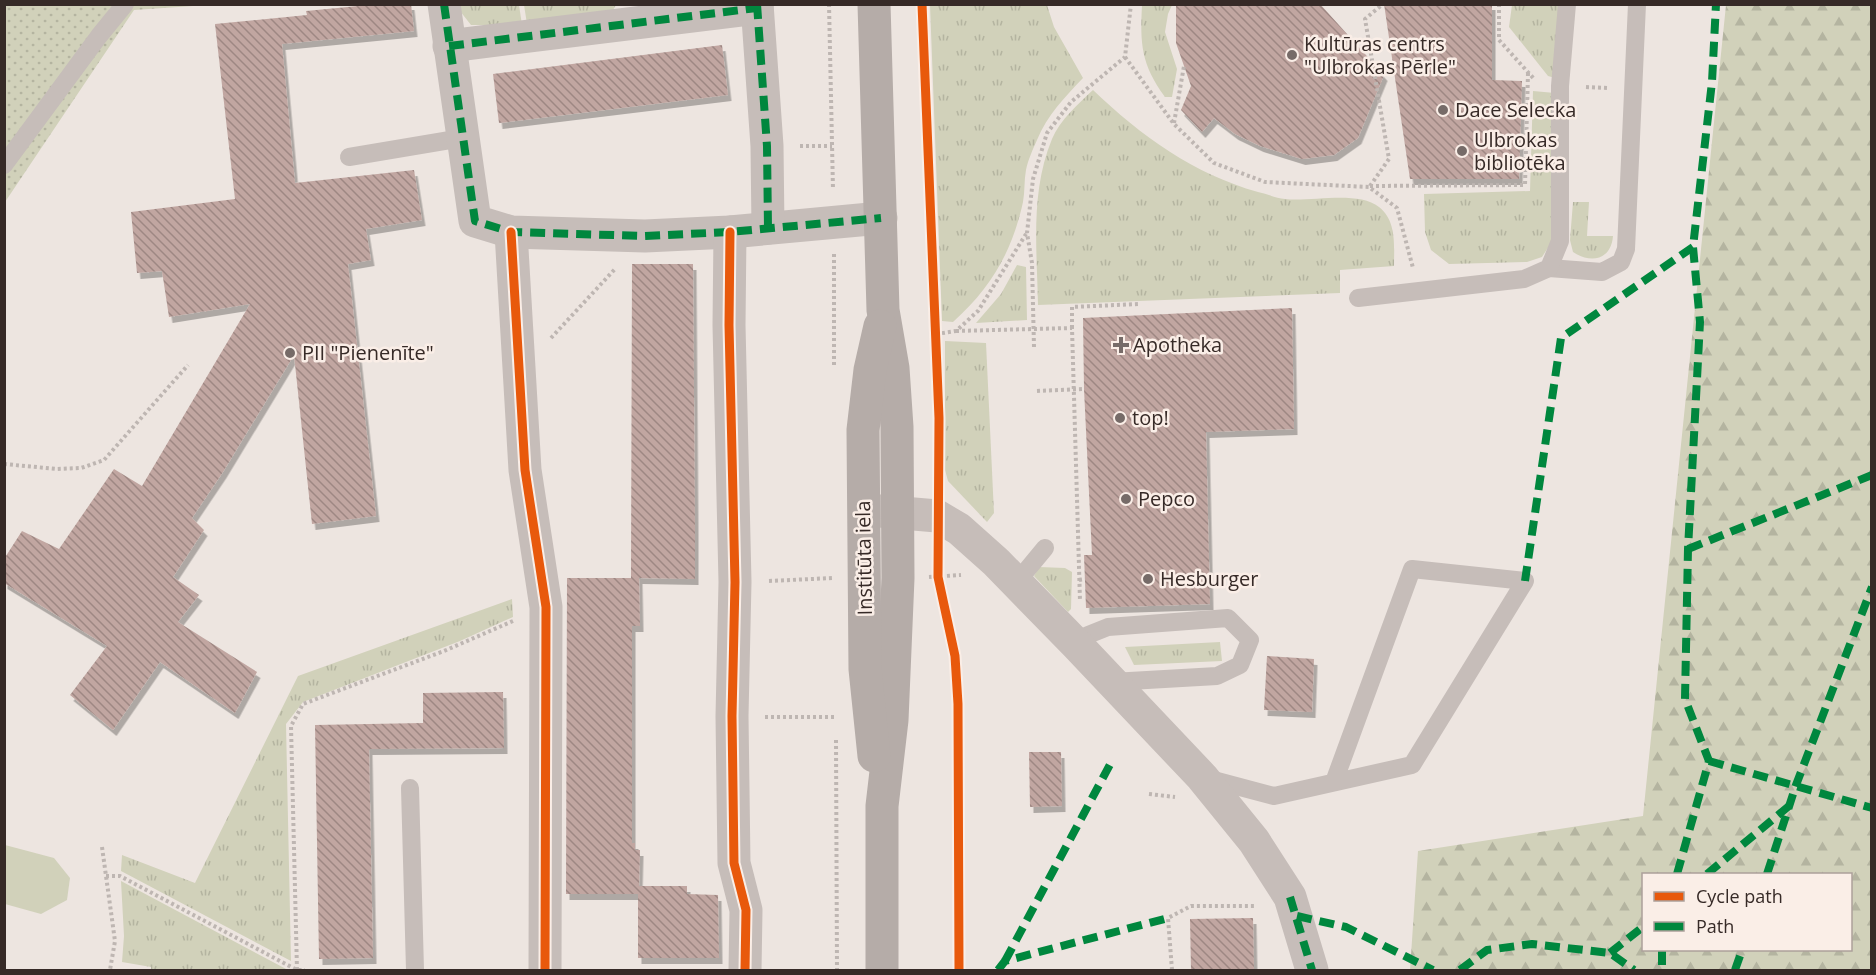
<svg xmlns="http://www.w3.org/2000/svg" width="1876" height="975" viewBox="0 0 1876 975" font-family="'Open Sans',sans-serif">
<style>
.grass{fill:url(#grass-tufts)}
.forest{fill:url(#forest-firs);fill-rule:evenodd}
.park{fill:url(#park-dots)}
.pitch{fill:#d1d1ba}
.building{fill:url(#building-back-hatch);filter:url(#shadow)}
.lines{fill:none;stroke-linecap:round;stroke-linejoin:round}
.path{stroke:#beb6b2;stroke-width:4;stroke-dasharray:3 3;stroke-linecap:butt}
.lane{stroke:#c6bdb9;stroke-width:18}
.street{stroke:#c6bdb9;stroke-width:33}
.primary{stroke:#b5aca8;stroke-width:33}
.quiet{stroke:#00873e;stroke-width:8;stroke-dasharray:15 8;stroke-linecap:butt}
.cycleway-casing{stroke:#faeee7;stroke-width:13}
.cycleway{stroke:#e8590c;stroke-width:9}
.poi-dot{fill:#766b68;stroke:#faeee7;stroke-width:2}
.labels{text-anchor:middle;stroke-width:5;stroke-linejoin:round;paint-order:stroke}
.poi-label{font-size:20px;fill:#362a27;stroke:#faeee7;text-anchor:start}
.street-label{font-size:20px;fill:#362a27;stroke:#faeee7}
</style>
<defs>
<pattern id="grass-tufts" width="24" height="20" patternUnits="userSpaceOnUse" patternTransform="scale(1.5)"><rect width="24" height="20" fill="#d1d1ba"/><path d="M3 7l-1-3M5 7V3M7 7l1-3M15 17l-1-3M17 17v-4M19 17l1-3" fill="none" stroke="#b4b4a0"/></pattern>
<pattern id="forest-firs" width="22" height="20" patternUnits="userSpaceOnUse" patternTransform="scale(1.5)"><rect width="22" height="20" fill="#d1d1ba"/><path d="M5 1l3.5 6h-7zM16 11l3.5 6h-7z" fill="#b4b4a0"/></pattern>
<pattern id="park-dots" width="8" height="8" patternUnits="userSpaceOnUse" patternTransform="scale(1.5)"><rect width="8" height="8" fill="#d1d1ba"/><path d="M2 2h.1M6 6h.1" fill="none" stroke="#b4b4a0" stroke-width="1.8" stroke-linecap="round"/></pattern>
<pattern id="building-back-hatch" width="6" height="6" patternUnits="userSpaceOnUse" patternTransform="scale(1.5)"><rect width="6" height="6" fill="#c1a6a1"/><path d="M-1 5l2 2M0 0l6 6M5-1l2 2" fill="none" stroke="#9e8783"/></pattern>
<filter id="shadow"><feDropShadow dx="3.5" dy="6" stdDeviation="0" flood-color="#0004"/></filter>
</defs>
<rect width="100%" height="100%" fill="#ede5e0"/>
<g class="grass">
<polygon points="459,5 519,5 522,25 471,25 460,11"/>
<polygon points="524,5 616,5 613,10 527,24"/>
<path d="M930 5H1047L1054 27 1083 78C1065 97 1047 115 1037 140 1033 149 1028 160 1026 170 1024 180 1025 191 1023 202 1012 252 991 288 953 322L942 321Z"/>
<path d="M1142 5H1172L1168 14 1165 32 1177 69 1172 97H1165C1141 64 1140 44 1142 5Z"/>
<polygon points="1512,5 1559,5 1555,78 1548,76 1509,27"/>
<path d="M1093 90C1141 136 1194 174 1258 192 1267 194 1276 198 1285 199 1311 202 1358 190 1379 207 1397 221 1394 246 1394 266L1340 270V293L1038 305C1037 250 1030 192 1052 139 1060 120 1078 104 1093 90Z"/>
<polygon points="1533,91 1555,93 1551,243 1542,257 1527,262 1449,264 1431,250 1425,232 1424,194 1530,191"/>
<path d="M1573 202H1589L1587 236H1613C1611 260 1591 264 1573 252L1570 240Z"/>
<polygon points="1017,265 1026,267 1027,320 976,323 1001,294"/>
<polygon points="945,341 986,343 994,513 987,522 948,481 945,470"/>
<polygon points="1039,567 1065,568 1072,572 1071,609 1068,612 1034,576"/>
<polygon points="512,599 513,617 460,641 303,702 286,724 291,961 121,871 122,855 195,883 298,676"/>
<polygon points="1220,642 1222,661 1134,665 1125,647"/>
<polygon points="121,881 288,970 151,970 151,967 122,962 124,936"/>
</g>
<path class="forest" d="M1726 5H1871V970H1410L1418 851 1643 816ZM1644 874H1850V950H1644Z"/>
<polygon class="park" points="5,5 208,5 134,10 5,202"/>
<polygon class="pitch" points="5,845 54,858 70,878 67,900 41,914 5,904"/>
<g class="building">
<polygon points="379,4 411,4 414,31 282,44 295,183 414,170 422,220 366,229 371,260 348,264 376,516 312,524 294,355 223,472 192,518 204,530 173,577 199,595 178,622 257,672 235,713 160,662 113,730 70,695 107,646 4,583 4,559 22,531 59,549 114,469 142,486 250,304 169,317 162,271 137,273 131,212 235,199 215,24 307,15 306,11"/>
<polygon points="1176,4 1320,4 1384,75 1358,138 1334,155 1302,159 1260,146 1235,134 1214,118 1202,132 1181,110 1191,86 1176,43"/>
<polygon points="1384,4 1492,4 1492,80 1522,81 1519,179 1410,179"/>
<polygon points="722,45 728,95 499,123 493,74"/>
<polygon points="632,264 693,264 695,530 695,579 639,578 640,626 632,626 632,843 635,843 635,850 640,850 639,886 687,886 687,894 718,895 719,958 638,958 638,894 566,894 567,578 631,578"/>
<polygon points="1292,308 1294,429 1206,432 1210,604 1086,608 1084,555 1092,555 1084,389 1083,318"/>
<polygon points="1267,656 1314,659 1312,712 1264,710"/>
<polygon points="503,692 504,748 369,749 373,958 319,959 315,725 423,723 423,693"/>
<polygon points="1029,752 1061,752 1062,806 1030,807"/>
<polygon points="1253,918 1254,970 1191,970 1190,919"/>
</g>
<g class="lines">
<g class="path">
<polyline points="829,4 833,190"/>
<polyline points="1499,4 1499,40 1535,80"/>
<polyline points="1125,57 1174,124 1214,163 1265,182 1369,187 1397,208 1413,268"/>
<polyline points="1586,87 1608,88"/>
<polyline points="1174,123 1184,66"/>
<polyline points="800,146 832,146"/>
<polyline points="1370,186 1525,185 1528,73"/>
<polyline points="1370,186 1389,159 1365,19 1383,4"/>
<polyline points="834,254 834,367"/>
<polyline points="1072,328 1072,307 1139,304"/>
<polyline points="956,331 1072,328 1080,601"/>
<polyline points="936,334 956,331 978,311 1026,234"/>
<polyline points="551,338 615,269"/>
<polyline points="1034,347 1032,263 1027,233 1033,179 1047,133 1071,102 1125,57 1131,4"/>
<polyline points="1037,391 1084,389"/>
<polyline points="4,464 57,469 81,468 104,460 188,365"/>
<polyline points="929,577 961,575"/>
<polyline points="1079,580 1085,579"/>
<polyline points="769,581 833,578"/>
<polyline points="765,717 836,717"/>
<polyline points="836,740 837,970"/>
<polyline points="1149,794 1175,797"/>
<polyline points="102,847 115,941 110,970"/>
<polyline points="106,876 120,876 297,970 305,970"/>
<polyline points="297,970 291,726 303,704 444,651 513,621"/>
<polyline points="1172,970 1168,918 1191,906 1256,906"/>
</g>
<g class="lane">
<polyline points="349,157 462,138"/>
<polyline points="4,165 99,36 125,4"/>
<polyline points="1549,268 1602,272 1621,262 1626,249 1637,4"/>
<polyline points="1358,298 1524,279 1549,268 1560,241 1560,86 1567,4"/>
<polyline points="1016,583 1045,548"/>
<polyline points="1076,644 1088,635 1108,627 1228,618 1250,640 1240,665 1217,676 1112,682"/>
<polyline points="1206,778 1274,796 1412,765 1525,581 1412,569 1334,782"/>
<polyline points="410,788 415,970"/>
</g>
<g class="street">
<polyline points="444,4 475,221 511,232 645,236 730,232 881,218"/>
<polyline points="757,4 767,146 768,228"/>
<polyline points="449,46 757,8"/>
<polyline points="511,232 525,470 546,607 545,970"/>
<polyline points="730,232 729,325 735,582 732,716 734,863 746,910 745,970"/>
<polyline points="868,510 937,516 959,529 996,562 1076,644 1202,777 1254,841 1290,897 1312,970"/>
</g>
<g class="primary">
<polyline points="874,4 883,310 893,368 897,427 898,578 892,720 882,806 882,970"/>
<polyline points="874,756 865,669 863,430 870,370 880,326"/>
</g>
<g class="quiet">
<polyline points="444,4 475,221 511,232 645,236 730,232 881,218"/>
<polyline points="757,4 767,146 768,228"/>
<polyline points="449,46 757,8"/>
<polyline points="1688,549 1872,475"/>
<polyline points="1525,581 1561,338 1693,247"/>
<polyline points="1709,761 1872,808"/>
<polyline points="1677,874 1709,761 1685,699 1688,549 1700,322 1693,247 1712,82 1716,4"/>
<polyline points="1707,874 1789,806"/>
<polyline points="1767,874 1796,785 1872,587"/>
<polyline points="1290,897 1312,970"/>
<polyline points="1297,916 1346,927 1433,970"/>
<polyline points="1662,950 1662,970"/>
<polyline points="1610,953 1644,926"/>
<polyline points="1005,961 1113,759"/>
<polyline points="998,970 1005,961 1168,918"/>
<polyline points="1460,970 1487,950 1532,944 1610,953 1634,970"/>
<polyline points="1735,970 1742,950"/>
</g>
<defs>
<g id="cycleway">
<polyline points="922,4 939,418 938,577 955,656 958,704 959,970"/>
<polyline points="511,232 525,470 546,607 545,970"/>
<polyline points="730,232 729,325 735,582 732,716 734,863 746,910 745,970"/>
</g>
</defs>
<use href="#cycleway" class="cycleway-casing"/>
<use href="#cycleway" class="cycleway"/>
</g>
<g class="poi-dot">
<circle cx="1292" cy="55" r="6"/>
<circle cx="1443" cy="110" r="6"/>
<circle cx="1462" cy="151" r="6"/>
<path d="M1118 336h6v6h6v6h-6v6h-6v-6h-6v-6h6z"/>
<circle cx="290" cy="353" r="6"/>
<circle cx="1120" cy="418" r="6"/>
<circle cx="1126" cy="499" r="6"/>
<circle cx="1148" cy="579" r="6"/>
</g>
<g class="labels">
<g class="poi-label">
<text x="1304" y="51">Kultūras centrs<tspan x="1304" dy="23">"Ulbrokas Pērle"</tspan></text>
<text x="1455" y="117">Dace Selecka</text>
<text x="1474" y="147">Ulbrokas<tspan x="1474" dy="23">bibliotēka</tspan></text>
<text x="1133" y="352">Apotheka</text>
<text x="302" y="360">PII "Pienenīte"</text>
<text x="1132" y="425">top!</text>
<text x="1138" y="506">Pepco</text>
<text x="1160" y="586">Hesburger</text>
</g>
<g class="street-label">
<text transform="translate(864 558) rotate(-91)" y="7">Institūta iela</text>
</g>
</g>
<rect width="1876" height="975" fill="none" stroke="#362a27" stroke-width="12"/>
<rect x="1642" y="873" width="210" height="78" fill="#faeee7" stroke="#aca09a" stroke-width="1.5"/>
<rect x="1654" y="892" width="30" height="9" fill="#e8590c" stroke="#aca09a" stroke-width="1.5"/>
<text x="1696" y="903" font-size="18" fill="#362a27">Cycle path</text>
<rect x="1654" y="922" width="30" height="9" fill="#00873e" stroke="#aca09a" stroke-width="1.5"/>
<text x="1696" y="933" font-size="18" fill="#362a27">Path</text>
</svg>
